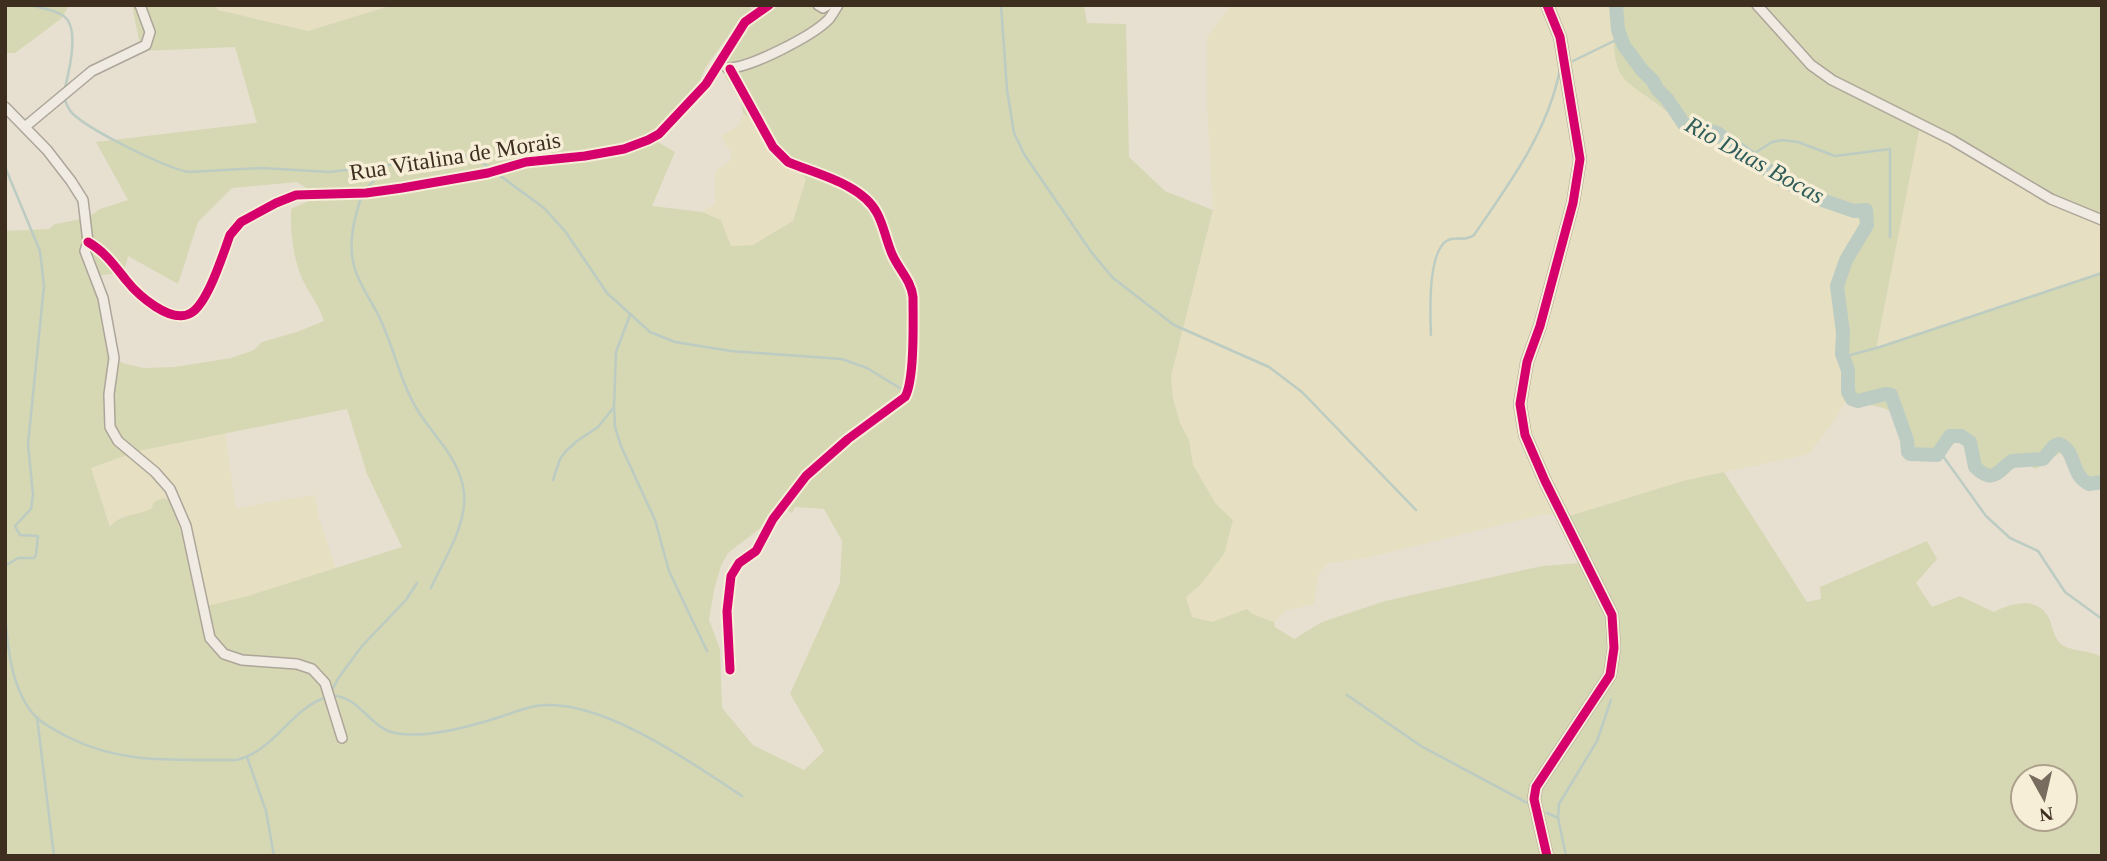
<svg xmlns="http://www.w3.org/2000/svg" width="2107" height="861" viewBox="0 0 2107 861" font-family="'Times New Roman',serif">
<style>
.farmland{fill:#e6dfc2}
.green{fill:#d6d7b3;fill-rule:evenodd}
.lines{fill:none;stroke-linecap:round;stroke-linejoin:round}
.stream{stroke:#bcccc2;stroke-width:2.5}
.river{stroke:#bcccc2;stroke-width:14}
.minor-casing{stroke:#ada599;stroke-width:12}
.tertiary-casing{stroke:#ada599;stroke-width:14}
.minor{stroke:#efebe3;stroke-width:9}
.tertiary{stroke:#efebe3;stroke-width:10}
.cycleway-casing{stroke:#f7eed8;stroke-width:13}
.cycleway{stroke:#d6006c;stroke-width:9}
.labels{text-anchor:middle;stroke-width:7;stroke-linejoin:round;paint-order:stroke}
.street-label{font-size:23px;fill:#3d2e20;stroke:#f7eed8}
.water-label{font-size:24px;font-style:italic;fill:#2f5d5a;stroke:#f7eed8}
</style>
<rect width="100%" height="100%" fill="#e7e0d1"/>
<g class="farmland">
<polygon points="215,5 393,5 308,31 218,10"/>
<polygon points="1231,5 1616,5 1613,13 1613,43 1618,69 1627,82 1689,129 1809,197 1858,217 1863,232 1842,257 1841,290 1854,388 1834,421 1809,454 1683,481 1566,517 1545,514 1366,558 1328,563 1319,573 1314,604 1285,611 1274,622 1251,614 1247,609 1212,622 1192,617 1186,597 1200,585 1233,521 1216,504 1193,465 1189,440 1180,423 1173,398 1171,376 1213,212 1207,104 1207,37"/>
<polygon points="743,113 762,128 806,179 793,221 753,245 731,246 721,220 702,212 715,204 715,171 731,160 731,152 722,138 723,135 739,125"/>
<polygon points="1920,126 1960,152 2009,180 2060,206 2102,224 2102,272 1876,350"/>
<polygon points="225,433 236,509 269,502 315,495 319,518 336,568 248,596 198,609 192,564 152,508 144,513 120,517 111,528 91,468 138,451"/>
</g>
<g class="green">
<polygon points="5,5 69,5 62,18 15,53 5,53"/>
<path d="M132 5H215L218 10 308 31 393 5H749L754 16H762L781 5H1084L1087 23 1126 24 1129 157 1165 191 1213 210 1171 376 1173 398 1180 423 1189 440 1193 465 1216 504 1233 520 1224 554 1200 585 1186 597 1192 617 1212 622 1247 609 1252 614 1274 622 1275 627 1294 639 1322 622 1385 601 1542 566 1594 562 1566 517 1683 481 1724 472 1807 602 1821 599 1820 587 1927 541 1937 559 1916 583 1932 607 1960 596 1994 612C2012 603 2038 596 2049 618 2053 627 2054 641 2064 646 2076 652 2090 650 2102 657V856H5V231L49 229 55 224 87 218 100 209 128 200 96 142 257 123 235 47 141 51ZM729 35 734 40 728 57 725 77 740 97 743 113 762 128 806 179 793 221 753 245 731 246 721 220 702 212 652 206 675 152 649 137 700 81 705 68ZM297 182 319 196 291 209C290 230 293 256 301 276 308 293 318 302 324 321L297 332 262 342 254 350 231 358 175 367 143 368 122 363 112 353 96 276 118 273 123 275 128 256 178 284 198 222 232 188ZM347 409 367 474 402 547 248 596 198 608 192 564 170 501 164 498C157 500 153 501 152 508 137 517 122 512 110 527L91 468 138 451ZM795 507 824 509 842 541 840 583 790 694 824 751 804 770 753 745 722 708 720 649 709 620 714 590 721 566 728 553 785 509 792 513ZM2023 777H2065V819H2023Z"/>
<path d="M1616 5H2102V224C2039 197 1978 164 1920 126L1876 349 2102 272V483L2092 487 2075 479 2063 451 2036 469 2018 461 1987 480 1974 468 1970 454 1961 438 1933 459 1909 456C1905 415 1895 405 1853 404L1848 398 1854 388 1841 290 1842 257 1863 232 1858 217C1786 188 1715 149 1653 101 1641 92 1624 83 1618 69 1613 54 1611 19 1616 5Z"/>
</g>
<g class="lines">
<g class="stream">
<path d="M30 5C40 8 53 9 62 15 81 25 69 71 65 88"/>
<polyline points="1001,5 1007,90 1014,133 1024,154 1092,253 1113,278 1174,325 1269,367 1302,392 1416,510"/>
<polyline points="743,19 758,5"/>
<polyline points="1573,61 1620,38"/>
<path d="M65 100C67 106 69 110 73 114 91 131 164 167 188 172L262 168 329 172 389 165 445 154 470 156 493 169"/>
<polyline points="1750,156 1772,142 1782,140 1798,142 1835,156 1890,149 1890,237"/>
<polyline points="5,167 40,251 44,286 28,444 33,495 31,509 15,526 20,535 38,536 36,555 34,558 18,558 5,566"/>
<polyline points="499,175 544,208 565,231 607,293 650,332 675,342 731,351 842,359 867,368 903,390"/>
<polyline points="366,189 388,166"/>
<path d="M361 198C354 219 348 243 354 266 359 286 374 304 382 323 395 352 401 383 418 411 435 438 461 460 464 493 467 526 444 559 431 588"/>
<polyline points="630,315 616,352 614,407 615,427 621,446 655,520 669,571 707,651"/>
<path d="M1431 335C1430 314 1427 251 1448 240 1457 236 1465 242 1474 235 1509 184 1548 132 1560 69"/>
<polyline points="1843,357 1880,347 2102,273"/>
<polyline points="1940,452 1986,516 2010,538 2038,551 2065,592 2102,619"/>
<polyline points="553,480 560,459 566,451 577,441 598,427 614,407"/>
<path d="M5 611C7 645 11 691 36 717 45 725 58 732 68 737 122 765 177 759 236 760 274 752 291 708 327 697"/>
<polyline points="331,692 339,677 362,646 406,600 417,583"/>
<polyline points="1347,695 1421,746 1533,806"/>
<path d="M333 696C359 696 370 728 395 733 424 739 472 726 500 717 512 713 524 708 536 706 599 696 692 763 742 796"/>
<polyline points="37,717 54,856"/>
<polyline points="247,757 266,811 274,856"/>
<polyline points="1547,813 1556,817"/>
<polyline points="1566,856 1558,818 1559,804 1597,741 1611,700"/>
</g>
<path class="river" d="M1616 5 1618 30 1624 46 1642 70 1653 81 1657 89 1667 99 1684 124 1717 133 1779 178 1819 199 1854 211 1866 210 1867 225 1846 260 1837 286 1843 333 1842 354 1848 370V392L1852 399 1858 401 1885 394 1891 395 1907 440 1908 452 1910 454 1937 455 1950 436H1961L1970 442 1975 467C1994 485 1997 471 2012 461L2043 459 2054 446 2059 444C2077 451 2070 475 2089 484L2102 482"/>
<defs>
<g id="minor">
<polyline points="818,5 823,8 828,5"/>
<polyline points="1757,5 1811,65 1832,80 1952,140 2051,199 2102,220"/>
<path d="M727 68C749 69 814 35 829 19 832 15 835 10 838 5"/>
<path d="M730 69 773 147 788 162C816 174 862 184 877 213 884 226 886 240 892 254 899 270 911 280 913 297 913 319 915 379 905 397L848 439 806 476 773 519 756 551 739 563 731 576 727 611 730 670"/>
<polyline points="5,107 47,150 71,181 83,200 88,242 85,251 103,298 114,358 109,394 110,427 118,441 155,472 170,489 186,526 210,638 224,654 242,660 297,664 312,669 325,683 342,738"/>
<polyline points="26,126 92,71 146,45 150,32 140,5"/>
<path d="M88 242C105 252 114 265 126 280 138 295 171 325 191 313 208 303 223 254 230 235L241 222 276 203 296 195 366 193 402 188 488 173 526 162 585 156 624 149 648 140 659 134 706 84 745 22 769 5"/>
</g>
<polyline id="tertiary" points="1547,5 1560,37 1580,159 1573,203 1540,326 1527,362 1520,404 1525,435 1545,481 1612,615 1614,648 1610,675 1536,787 1534,799 1547,856"/>
</defs>
<use href="#minor" class="minor-casing"/>
<use href="#tertiary" class="tertiary-casing"/>
<use href="#minor" class="minor"/>
<use href="#tertiary" class="tertiary"/>
<defs>
<g id="cycleway">
<polyline points="1547,5 1560,37 1580,159 1573,203 1540,326 1527,362 1520,404 1525,435 1545,481 1612,615 1614,648 1610,675 1536,787 1534,799 1547,856"/>
<path d="M730 69 773 147 788 162C816 174 862 184 877 213 884 226 886 240 892 254 899 270 911 280 913 297 913 319 915 379 905 397L848 439 806 476 773 519 756 551 739 563 731 576 727 611 730 670"/>
<path d="M88 242C105 252 114 265 126 280 138 295 171 325 191 313 208 303 223 254 230 235L241 222 276 203 296 195 366 193 402 188 488 173 526 162 585 156 624 149 648 140 659 134 706 84 745 22 769 5"/>
</g>
</defs>
<use href="#cycleway" class="cycleway-casing"/>
<use href="#cycleway" class="cycleway"/>
</g>
<g class="labels">
<g class="street-label">
<text transform="translate(455 156) rotate(-9)" y="8">Rua Vitalina de Morais</text>
</g>
<g class="water-label">
<text transform="translate(1755 160) rotate(29)" y="8">Rio Duas Bocas</text>
</g>
</g>
<rect width="2107" height="861" fill="none" stroke="#3d2e20" stroke-width="14"/>
<g transform="translate(2044 798) rotate(172)"><circle r="33" fill="#f7eed8" stroke="#ada18e" stroke-width="2"/>
<path d="M0-5L12 26L0 18L-12 26Z" fill="#786c5e"/>
<text y="-10" font-size="19" font-weight="bold" text-anchor="middle" fill="#3d2e20">N</text>
</g>
</svg>
